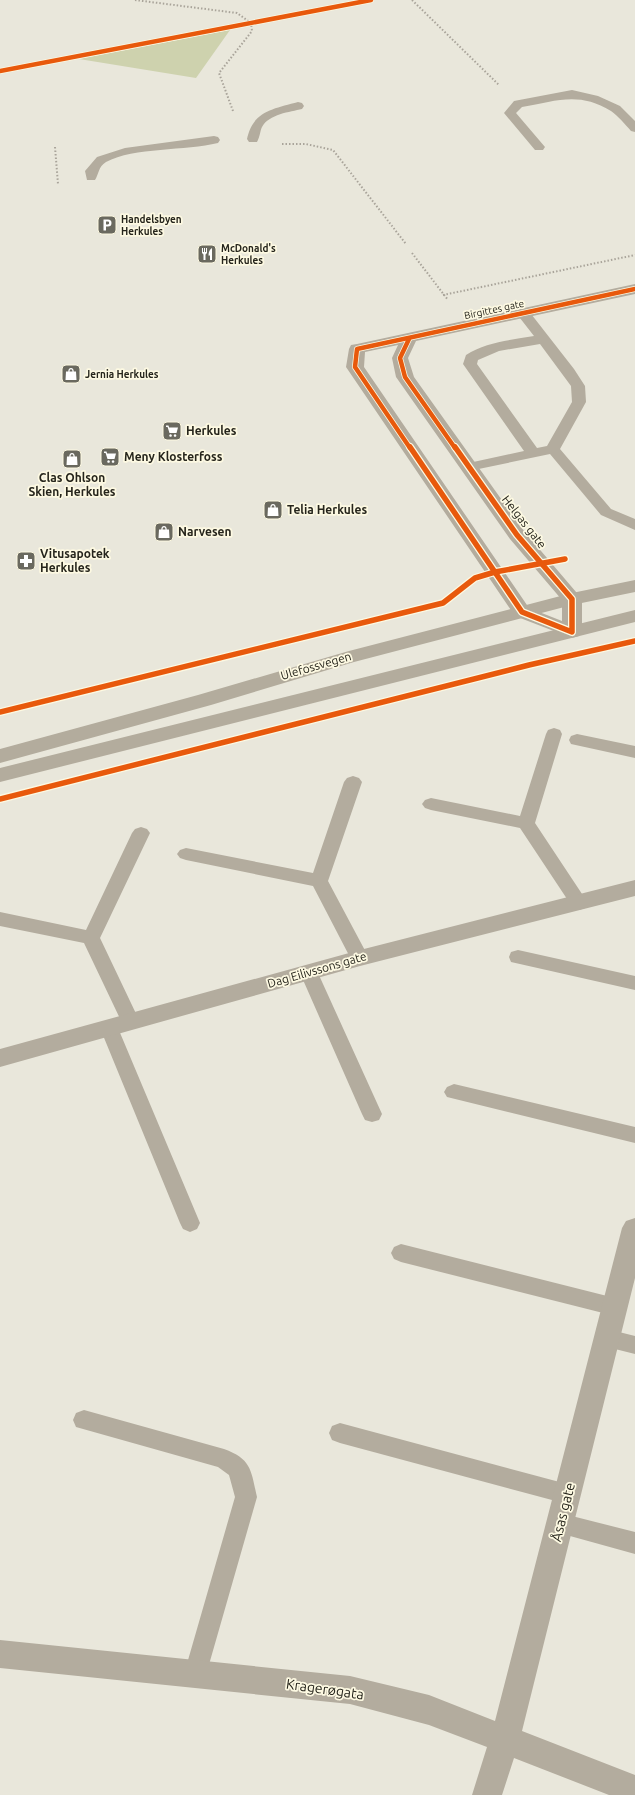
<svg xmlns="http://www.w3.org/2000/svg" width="635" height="1795" viewBox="0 0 635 1795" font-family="Ubuntu,sans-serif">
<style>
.green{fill:#ced2ae}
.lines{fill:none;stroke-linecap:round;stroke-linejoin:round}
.path{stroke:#a9a49a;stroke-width:2;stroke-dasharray:1.5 2;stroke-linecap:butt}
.lane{fill:#b3ac9e;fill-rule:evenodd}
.street{fill:#b3ac9e;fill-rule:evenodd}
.primary{fill:#b3ac9d;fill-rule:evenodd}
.cycleway-far1-casing{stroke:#fdf9e2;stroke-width:6}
.cycleway-casing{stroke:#fdf9e2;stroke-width:8}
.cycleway-far1{stroke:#e8590c;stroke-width:4.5}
.cycleway{stroke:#e8590c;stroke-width:5.5}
.labels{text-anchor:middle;stroke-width:3.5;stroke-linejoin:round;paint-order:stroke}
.far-poi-label{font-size:10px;font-weight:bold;fill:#26251c;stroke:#fdf9e2;text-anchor:start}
.far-street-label{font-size:10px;fill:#26251c;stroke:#fdf9e2}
.poi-label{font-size:12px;font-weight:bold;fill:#26251c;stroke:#fdf9e2;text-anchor:start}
.street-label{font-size:12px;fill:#26251c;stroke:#fdf9e2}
.near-street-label{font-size:14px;fill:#26251c;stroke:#fdf9e2}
</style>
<rect width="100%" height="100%" fill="#e9e7db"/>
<polygon class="green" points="230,30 196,78 79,59"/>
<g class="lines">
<g class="path">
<polyline points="135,0 237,13 251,23 252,31 219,73 233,111"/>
<polyline points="412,0 499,85"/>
<polyline points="282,144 306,144 333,150 406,244"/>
<polyline points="55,147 58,184"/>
<polyline points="412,253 448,300"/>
<polyline points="443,295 635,255"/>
</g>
<g class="lane">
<path d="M572 90 598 96 620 106 635 121V132L631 131C625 124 618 116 611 111 579 91 556 101 522 107L516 113 545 147 543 150H535L504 113 514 101Z"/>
<path d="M298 102 302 103 304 106 302 109C290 112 269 114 262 127 260 131 260 137 257 142H249L247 139C253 111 273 109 298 102Z"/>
<path d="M214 136 218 137 220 140 218 143C186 151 134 147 106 162 98 167 99 174 95 180H87L85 171 97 157 125 148Z"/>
<path d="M523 309 528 310 574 369 585 386 586 402 560 449 611 509 635 519V530L601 515 550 454 469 471 464 470 462 467 464 464 524 451 463 364 466 355C486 342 511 340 534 336L516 313 518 310ZM540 344 571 386 572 402 547 446 537 448 477 364 478 360 499 351Z"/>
<polygon points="554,728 560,730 562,734 535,823 588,903 585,908 579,910 573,908 520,828 431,810 425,808 422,804 425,800 431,798 520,816 546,734 548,730"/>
<polygon points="577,734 635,746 635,758 571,744 569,740 571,736"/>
<polygon points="353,776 359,778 362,782 328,881 369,958 367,963 360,965 353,963 313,886 186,860 180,858 177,854 180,850 186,848 313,873 344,782 347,778"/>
<polygon points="141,827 147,829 150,833 100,938 140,1022 138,1027 131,1029 124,1027 84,943 0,926 0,912 86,930 132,833 135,829"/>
<polygon points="518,950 635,976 635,990 511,962 509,957 511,952"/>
<polygon points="309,966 316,968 318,973 382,1114 379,1120 372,1122 365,1120 362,1114 300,973 302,968"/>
<polygon points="109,1021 116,1023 118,1028 200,1223 197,1229 190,1232 183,1229 180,1223 100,1028 102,1023"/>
<polygon points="454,1084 635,1127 635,1143 447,1097 444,1092 447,1087"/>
<polygon points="401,1244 615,1298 622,1301 626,1307 622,1313 615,1316 401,1262 394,1259 391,1253 394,1247"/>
<polygon points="607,1329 635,1336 635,1354 599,1345 596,1338 599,1331"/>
<path d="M84 1410 224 1449C252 1459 251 1471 257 1497L204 1682 196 1686 188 1682 184 1674 235 1497 229 1475 218 1467 76 1427 73 1420 76 1413Z"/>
<polygon points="340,1423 567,1484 575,1487 578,1494 575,1501 567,1504 340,1443 332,1440 329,1433 332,1426"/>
<polygon points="560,1513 635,1532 635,1554 552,1531 549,1524 552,1517"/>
</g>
<g class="street">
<path d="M635 284V294L416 341 408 358 414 377 524 531 582 599V632L579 636 572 638 515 616 346 367 349 349 351 345 357 344ZM398 345 392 358 396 377 510 539 562 600V621L529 608 364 367 365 352Z"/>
<polygon points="635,880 635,896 360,966 0,1067 0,1049 360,950"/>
<polygon points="635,1218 635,1278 522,1731 635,1775 635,1795 609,1795 514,1758 502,1795 472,1795 487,1747 429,1725 350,1704 0,1668 0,1640 350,1676 429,1695 495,1721 622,1228 626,1221"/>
</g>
<g class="primary">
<polygon points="635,580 635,592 572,605 354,662 211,705 0,763 0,749 198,695 349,651 572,593"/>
<polygon points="635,610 635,622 0,782 0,768"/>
</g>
<defs>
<g id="cycleway-far1">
<polyline points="0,71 371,0"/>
<polyline points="409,339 400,358 405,377 455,448"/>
<polyline points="410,448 355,367 357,349 635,289"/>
</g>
<g id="cycleway">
<polyline points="410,447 522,612 572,632 572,599 517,535 455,447"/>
<polyline points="0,712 443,603 475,578 495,572 565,559"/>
<polyline points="0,799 529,665 635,641"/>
</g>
</defs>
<use href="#cycleway-far1" class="cycleway-far1-casing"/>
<use href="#cycleway" class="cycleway-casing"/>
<use href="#cycleway-far1" class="cycleway-far1"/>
<use href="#cycleway" class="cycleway"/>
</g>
<defs>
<symbol id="parking-square" viewBox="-11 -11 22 22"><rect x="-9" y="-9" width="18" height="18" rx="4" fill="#6a695f" stroke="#fdf9e2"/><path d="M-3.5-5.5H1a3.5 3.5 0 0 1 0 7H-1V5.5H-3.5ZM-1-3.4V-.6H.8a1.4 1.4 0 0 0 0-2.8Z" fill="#fff"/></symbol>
<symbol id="restaurant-square" viewBox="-11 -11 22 22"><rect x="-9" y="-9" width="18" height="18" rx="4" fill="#6a695f" stroke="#fdf9e2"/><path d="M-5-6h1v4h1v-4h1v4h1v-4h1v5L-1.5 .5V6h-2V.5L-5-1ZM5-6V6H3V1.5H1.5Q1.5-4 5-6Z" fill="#fff"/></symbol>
<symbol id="shop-square" viewBox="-11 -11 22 22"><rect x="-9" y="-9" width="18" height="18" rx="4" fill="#6a695f" stroke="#fdf9e2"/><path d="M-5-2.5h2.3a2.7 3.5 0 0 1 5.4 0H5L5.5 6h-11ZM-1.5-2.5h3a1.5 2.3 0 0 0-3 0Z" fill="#fff"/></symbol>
<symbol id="supermarket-square" viewBox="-11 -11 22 22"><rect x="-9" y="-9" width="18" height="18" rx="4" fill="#6a695f" stroke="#fdf9e2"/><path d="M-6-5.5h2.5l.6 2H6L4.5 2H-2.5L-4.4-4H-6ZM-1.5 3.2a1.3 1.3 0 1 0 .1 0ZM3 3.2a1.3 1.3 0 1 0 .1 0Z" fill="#fff"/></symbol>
<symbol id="pharmacy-square" viewBox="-11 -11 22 22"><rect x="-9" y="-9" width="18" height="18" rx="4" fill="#6a695f" stroke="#fdf9e2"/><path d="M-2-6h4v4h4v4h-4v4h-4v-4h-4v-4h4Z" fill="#fff"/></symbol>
</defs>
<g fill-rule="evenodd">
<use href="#parking-square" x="96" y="214" width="22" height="22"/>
<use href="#restaurant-square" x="196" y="243" width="22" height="22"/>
<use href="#shop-square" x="60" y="363" width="22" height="22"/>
<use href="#supermarket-square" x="161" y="420" width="22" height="22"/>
<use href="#supermarket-square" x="99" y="446" width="22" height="22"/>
<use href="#shop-square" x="61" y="448" width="22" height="22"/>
<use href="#shop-square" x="262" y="499" width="22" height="22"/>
<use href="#shop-square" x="153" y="521" width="22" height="22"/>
<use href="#pharmacy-square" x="15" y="550" width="22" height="22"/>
</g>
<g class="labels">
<g class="far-poi-label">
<text x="121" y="223">Handelsbyen<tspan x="121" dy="12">Herkules</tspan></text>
<text x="221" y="252">McDonald's<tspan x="221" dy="12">Herkules</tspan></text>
<text x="85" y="378">Jernia Herkules</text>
</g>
<g class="far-street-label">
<text transform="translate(494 309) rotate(-12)" y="4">Birgittes gate</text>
</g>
<g class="poi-label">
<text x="186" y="435">Herkules</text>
<text x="124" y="461">Meny Klosterfoss</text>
<text x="72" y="482" text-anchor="middle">Clas Ohlson<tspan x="72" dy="14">Skien, Herkules</tspan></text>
<text x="287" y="514">Telia Herkules</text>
<text x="178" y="536">Narvesen</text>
<text x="40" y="558">Vitusapotek<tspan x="40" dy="14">Herkules</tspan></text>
</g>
<g class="street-label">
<text transform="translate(524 522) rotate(52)" y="4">Helgas gate</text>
<text transform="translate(316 666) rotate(-16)" y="4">Ulefossvegen</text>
<text transform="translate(317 970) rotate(-16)" y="4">Dag Eilivssons gate</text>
</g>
<g class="near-street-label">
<text transform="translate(563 1512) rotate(-76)" y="5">Åsas gate</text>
<text transform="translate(325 1689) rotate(8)" y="5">Kragerøgata</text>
</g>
</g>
</svg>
